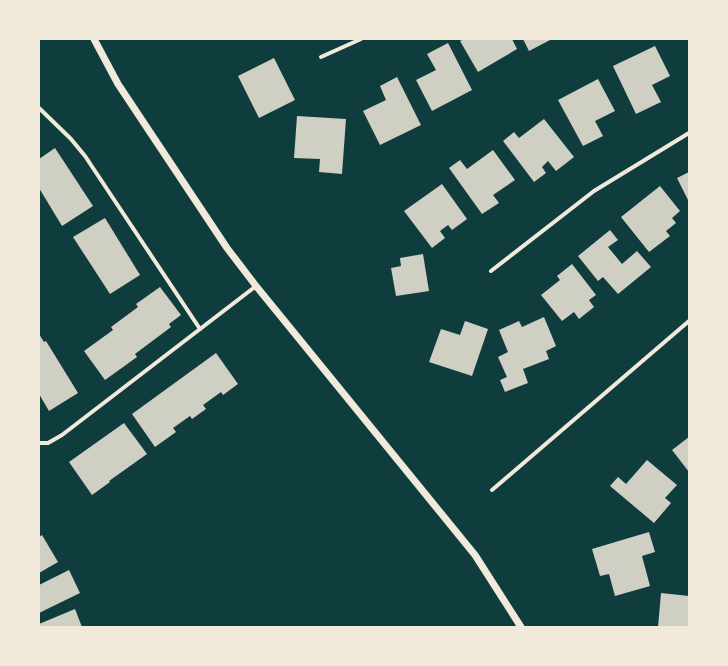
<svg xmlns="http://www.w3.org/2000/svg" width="728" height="666" viewBox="0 0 728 666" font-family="Signika,sans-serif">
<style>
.building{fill:#cfcfc3}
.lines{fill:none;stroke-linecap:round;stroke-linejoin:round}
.minor{stroke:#f1e9da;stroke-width:4}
.tertiary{stroke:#f1e9da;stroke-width:7}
</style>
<rect width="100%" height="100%" fill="#0f3d3e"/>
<g class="building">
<polygon points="464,39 512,39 517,49 478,72 460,41"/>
<polygon points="523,39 552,39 529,51"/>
<polygon points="448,43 472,90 432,111 416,80 436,70 427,54"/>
<polygon points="655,46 670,76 652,85 661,102 636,114 613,66"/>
<polygon points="274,58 295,100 259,118 238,76"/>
<polygon points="397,77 421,125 380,145 363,111 386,100 380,86"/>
<polygon points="598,79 615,111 595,121 603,136 583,146 558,100"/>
<polygon points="297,116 346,119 342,174 319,172 320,159 294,158"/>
<polygon points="544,119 574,157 556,171 548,161 542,167 546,173 534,182 503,141 514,132 519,138"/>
<polygon points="55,148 93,206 62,226 39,188 39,159"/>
<polygon points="493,150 515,180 493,195 499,203 482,214 449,168 460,160 467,169"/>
<polygon points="689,172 689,202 677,178"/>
<polygon points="442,184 467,219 452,230 448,225 440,231 445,238 432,248 404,211"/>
<polygon points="660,186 680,211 672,218 676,223 666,231 670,236 649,252 621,217"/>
<polygon points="105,218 140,275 110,294 73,237"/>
<polygon points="610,230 618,240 608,247 622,264 637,251 651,267 618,294 603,277 598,281 578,256"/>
<polygon points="423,254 429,291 396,296 391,268 401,266 400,258"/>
<polygon points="572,264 596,295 589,300 594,307 579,319 574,312 562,321 541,295 560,280 557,276"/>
<polygon points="160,287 181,315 169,324 171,327 135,354 137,357 105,380 84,351 113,330 111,327 138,307 136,304"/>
<polygon points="544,317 556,346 546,351 549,359 523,369 528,383 505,392 500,380 507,377 498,357 508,352 499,330 519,321 522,327"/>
<polygon points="465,321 488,329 472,376 429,362 441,329 460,335"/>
<polygon points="39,334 44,342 46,341 78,393 49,411 39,394"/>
<polygon points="216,353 238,384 223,395 221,392 203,405 206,409 192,419 190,416 173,428 176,432 155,447 132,414"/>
<polygon points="124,423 147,454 109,481 110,482 92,495 69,462"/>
<polygon points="689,437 689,472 672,450"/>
<polygon points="647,460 677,485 665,498 671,503 654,523 610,486 618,477 626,484"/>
<polygon points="649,532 655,552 642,556 650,586 615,596 609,574 600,576 592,549"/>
<polygon points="42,535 58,562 39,573 39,537"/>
<polygon points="69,570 80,593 39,613 39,585"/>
<polygon points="661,593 689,596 689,627 658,627"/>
<polygon points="75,609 82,627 39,627 39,624"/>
</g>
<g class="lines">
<g class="minor">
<polyline points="321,57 361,39"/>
<polyline points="39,108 71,139 85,156 200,329"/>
<polyline points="491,271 594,191 689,133"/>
<polyline points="39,443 48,443 62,435 256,286"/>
<polyline points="492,490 689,321"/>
</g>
<polyline class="tertiary" points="94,39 118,84 227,248 256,286 475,555 521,627"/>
</g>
<rect width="728" height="666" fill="none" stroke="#f1e9da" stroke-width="80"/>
</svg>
